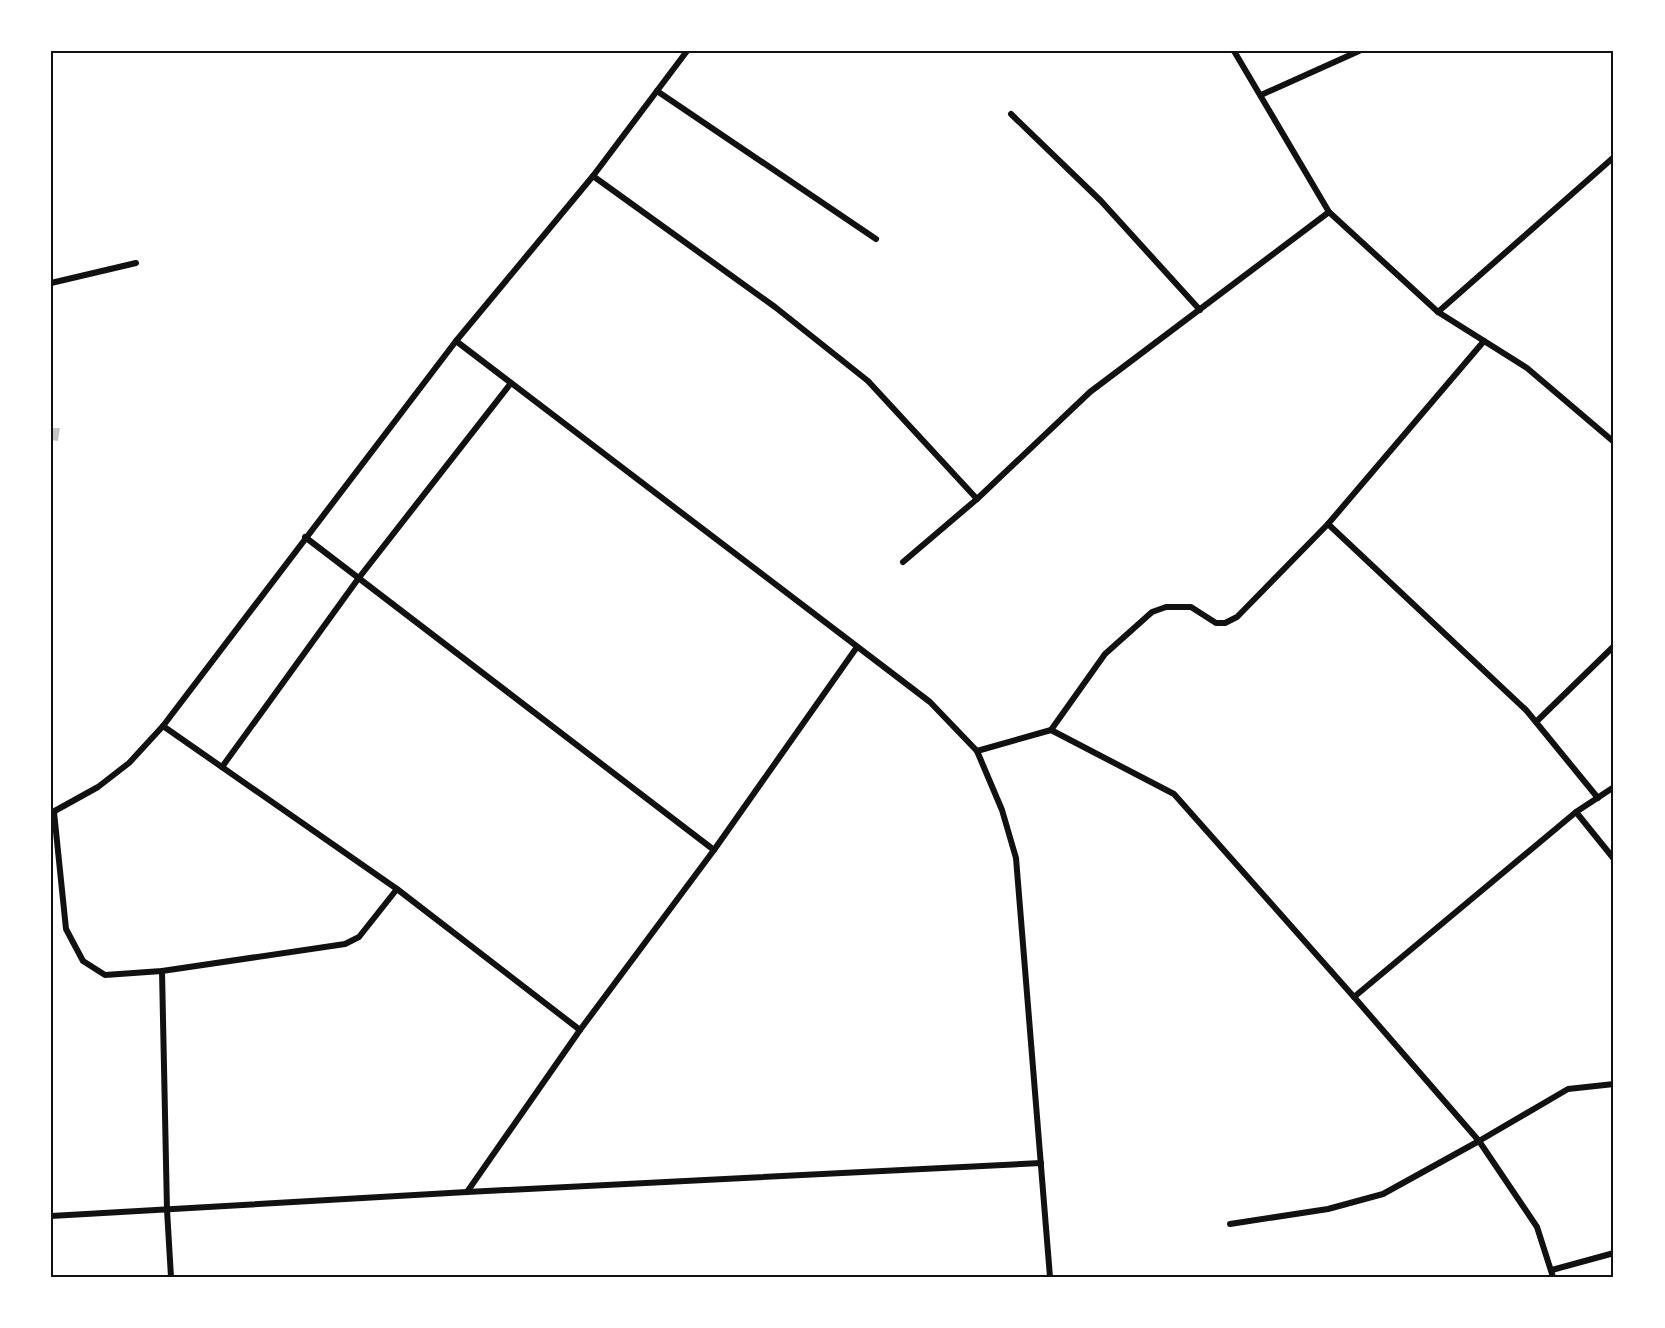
<svg xmlns="http://www.w3.org/2000/svg" width="1665" height="1328" viewBox="0 0 1665 1328" font-family="'Varela Round',sans-serif">
<style>
.building{fill:#c4c4c4}
.lines{fill:none;stroke-linecap:round;stroke-linejoin:round}
.minor{stroke:#111;stroke-width:6}
.neatline{fill:none;stroke:#111;stroke-width:2}
</style>
<rect width="100%" height="100%" fill="#fff"/>
<polygon class="building" points="51,428 60,428 58,441 51,440"/>
<g class="lines">
<g class="minor">
<polyline points="1234,51 1329,212 1438,312 1527,368 1614,442"/>
<polyline points="657,91 876,239"/>
<polyline points="1261,95 1359,51"/>
<polyline points="1011,114 1101,201 1200,310"/>
<polyline points="593,176 775,307 868,381 977,499"/>
<polyline points="51,283 136,263"/>
<polyline points="1438,312 1614,157"/>
<polyline points="456,341 930,702 977,751 1002,810 1016,858 1050,1277"/>
<polyline points="1328,524 1526,710 1598,798"/>
<polyline points="305,537 714,850"/>
<polyline points="903,562 977,499 1090,392 1329,212"/>
<polyline points="1536,722 1614,646"/>
<polyline points="163,726 397,889 580,1030"/>
<polyline points="1051,730 1105,654 1152,612 1166,607 1191,607 1216,623 1225,623 1237,617 1328,524 1484,341"/>
<polyline points="977,751 1051,730 1174,794 1354,997 1479,1141 1537,1227 1553,1277"/>
<polyline points="222,767 358,579 511,383"/>
<polyline points="54,812 66,929 83,961 105,975 162,971 345,944 359,937 397,889"/>
<polyline points="1576,812 1614,859"/>
<polyline points="51,813 98,787 129,763 163,726 456,341 593,176 687,51"/>
<polyline points="162,971 167,1210 171,1277"/>
<polyline points="1354,997 1576,812 1614,787"/>
<polyline points="467,1192 580,1030 714,850 857,647"/>
<polyline points="51,1216 467,1192 1041,1163"/>
<polyline points="1230,1224 1328,1209 1383,1194 1479,1141 1568,1089 1614,1084"/>
<polyline points="1552,1270 1614,1253"/>
</g>
</g>
<rect width="1665" height="1328" fill="none" stroke="#ffffff" stroke-width="105"/>
<rect x="52" y="52" width="1560" height="1224" class="neatline"/>
</svg>
